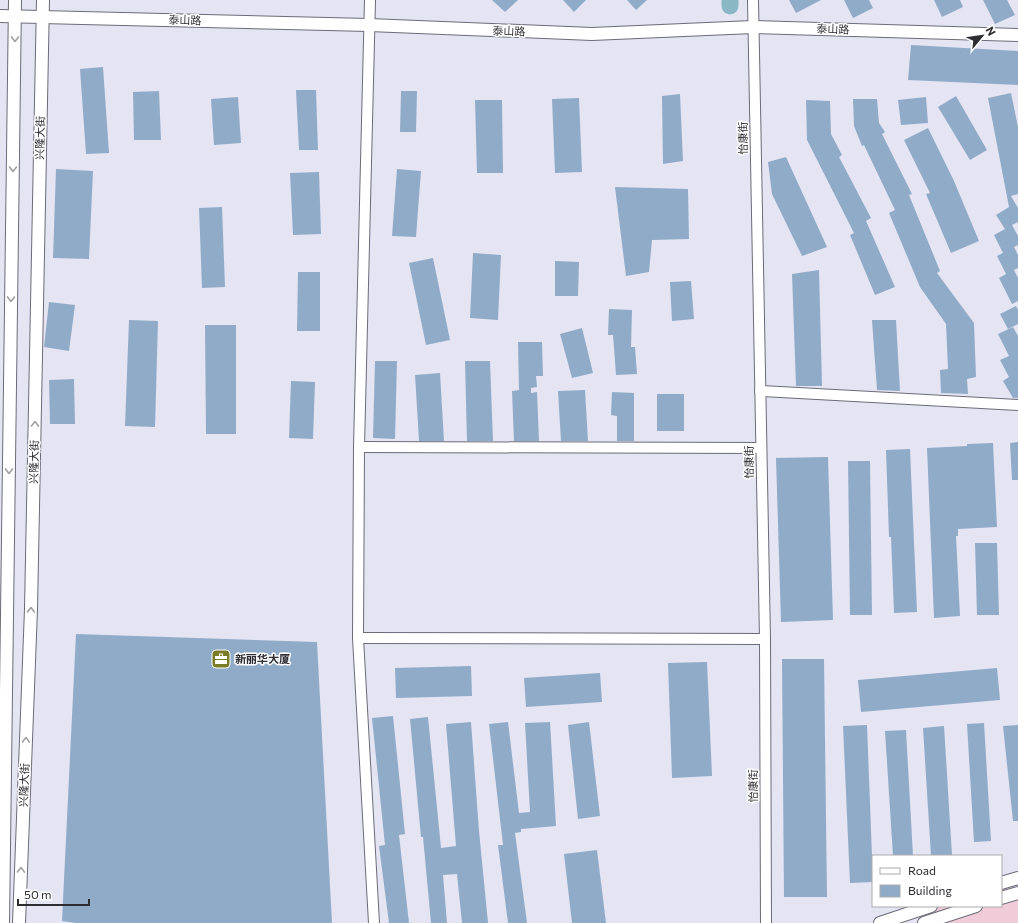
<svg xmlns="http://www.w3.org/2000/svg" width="1018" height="923" viewBox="0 0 1018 923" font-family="Commissioner,'Noto Sans SC',sans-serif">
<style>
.green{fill:#f0ccd9}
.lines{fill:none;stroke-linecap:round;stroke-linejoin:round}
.river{stroke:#89b7c3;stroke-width:17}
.building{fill:#90abc8}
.minor-casing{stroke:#6b6b79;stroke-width:12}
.major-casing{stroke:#6b6b79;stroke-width:14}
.minor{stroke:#fff;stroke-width:10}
.major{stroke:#fff;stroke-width:12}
.oneway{stroke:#a0a0a2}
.labels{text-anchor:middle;stroke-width:3;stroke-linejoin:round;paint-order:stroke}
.street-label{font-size:11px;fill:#2c2c31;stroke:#fff}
.poi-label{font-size:11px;font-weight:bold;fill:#2c2c31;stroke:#fff;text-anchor:start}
</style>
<rect width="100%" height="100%" fill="#e4e4f3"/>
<polygon class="green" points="1001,887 1018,888 1018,923 916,923 941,906 1001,906"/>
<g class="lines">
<polyline class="river" points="730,0 730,6"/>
</g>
<g class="building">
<polygon points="492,0 518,0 505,12"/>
<polygon points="563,0 586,0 574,12"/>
<polygon points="627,0 647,0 636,10"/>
<polygon points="789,0 821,0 796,13"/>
<polygon points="844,0 869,0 873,8 853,18"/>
<polygon points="934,0 960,0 963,7 942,17"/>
<polygon points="983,0 1007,0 1015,15 995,24"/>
<polygon points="911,45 1018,51 1018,85 908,80"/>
<polygon points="103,67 109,153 86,154 80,69"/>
<polygon points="296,90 316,90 318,150 299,150"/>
<polygon points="159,91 161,140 134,140 133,92"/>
<polygon points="401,91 417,91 416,132 400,132"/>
<polygon points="1011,93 1018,127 1018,194 1011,196 1018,208 1018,222 1012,225 1018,236 1018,245 1014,247 1018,255 1018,268 1014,270 1018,278 1018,301 1012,304 999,278 1006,274 997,256 1003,253 994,235 1005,229 996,215 1009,207 988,98"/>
<polygon points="680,94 683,161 663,164 662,96"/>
<polygon points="956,96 987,150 970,160 938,107"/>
<polygon points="238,97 241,143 214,145 211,99"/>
<polygon points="926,97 928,123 901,125 898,100"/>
<polygon points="579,98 582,172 555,173 552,99"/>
<polygon points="853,99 877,99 879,123 885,132 882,134 912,194 909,195 940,271 937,273 974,323 976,377 967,379 968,394 941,393 940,370 948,369 946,324 920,287 889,213 895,210 864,145 862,146 854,126"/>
<polygon points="475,100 502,100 503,173 477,173"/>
<polygon points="806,100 830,101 831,134 842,155 839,157 871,218 866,221 895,287 875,295 850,235 854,233 807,140"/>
<polygon points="928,128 954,181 979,241 951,253 926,194 930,193 904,140"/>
<polygon points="786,157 827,247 802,256 772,194 768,162"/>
<polygon points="56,169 93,171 89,259 53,258"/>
<polygon points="397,169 421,171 416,237 392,236"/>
<polygon points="319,172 321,234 293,235 290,173"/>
<polygon points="615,187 688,189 689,239 652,240 649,272 626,276"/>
<polygon points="222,207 225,287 202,288 199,208"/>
<polygon points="473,253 501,255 498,320 470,318"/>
<polygon points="433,258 450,340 426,345 409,263"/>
<polygon points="555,261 579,262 578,296 555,296"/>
<polygon points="819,270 822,386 796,386 792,274"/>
<polygon points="298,272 320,272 320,331 297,331"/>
<polygon points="691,281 694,319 672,321 670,282"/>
<polygon points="49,302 75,305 69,351 44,347"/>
<polygon points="1016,306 1018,310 1018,324 1008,329 1000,314"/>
<polygon points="609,309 632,310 631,347 635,347 637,374 616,375 613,335 608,335"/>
<polygon points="129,320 158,321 155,427 125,426"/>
<polygon points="872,320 896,320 900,391 877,390"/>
<polygon points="205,325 236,325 236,434 206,434"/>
<polygon points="1013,327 1018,336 1018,398 1013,398 1003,381 1009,377 1000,360 1009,356 998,334"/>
<polygon points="582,328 593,373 572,378 560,334"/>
<polygon points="518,342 542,342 543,376 536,376 537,387 531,388 531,393 537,392 539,441 514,441 512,391 519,390"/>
<polygon points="375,361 397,361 395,439 373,438"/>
<polygon points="465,361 490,361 493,441 467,441"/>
<polygon points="440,373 444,441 419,441 415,375"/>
<polygon points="74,379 75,424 50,424 49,380"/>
<polygon points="291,381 315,382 313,439 289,438"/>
<polygon points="585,390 588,441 561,441 558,391"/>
<polygon points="612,392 634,393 634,441 617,441 617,416 611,415"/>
<rect x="657" y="394" width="27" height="37"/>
<polygon points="1018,442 1018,480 1012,480 1010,443"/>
<polygon points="993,443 997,527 958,529 958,536 956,536 960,616 934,618 927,448 967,446 967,444"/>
<polygon points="910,449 917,612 894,613 891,537 889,537 886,450"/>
<polygon points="828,457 833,620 781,622 776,458"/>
<polygon points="848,461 870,461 872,615 850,615"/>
<polygon points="975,543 997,543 999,615 977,615"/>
<polygon points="76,634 317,642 332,923 76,923 62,921"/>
<polygon points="782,659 824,659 827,897 784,897"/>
<polygon points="707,662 712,776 672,778 668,663"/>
<polygon points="471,666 472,696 396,698 395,668"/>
<polygon points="997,668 1000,700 861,712 858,680"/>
<polygon points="600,673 602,702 526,707 524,678"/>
<polygon points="393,716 405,834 399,835 409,923 389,923 379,846 385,845 372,718"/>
<polygon points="428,717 441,848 456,846 446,724 471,722 479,831 488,923 462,923 457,874 443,875 447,923 431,923 423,837 421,837 410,719"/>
<polygon points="508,722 519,813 530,812 525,723 550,722 556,826 521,829 521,832 515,833 527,923 508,923 498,845 503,845 489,724"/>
<polygon points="589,722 600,816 578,819 568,725"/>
<polygon points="984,723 991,841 974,842 967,724"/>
<polygon points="867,725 873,882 850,883 843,726"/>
<polygon points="1018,725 1018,821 1013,821 1003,726"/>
<polygon points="944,726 952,855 931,856 923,728"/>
<polygon points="906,730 913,856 893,856 885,731"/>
<polygon points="597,850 606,923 572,923 564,854"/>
</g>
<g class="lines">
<defs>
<g id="minor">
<polyline points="370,0 359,447 358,638 374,923"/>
<polyline points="753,0 765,639 766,923"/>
<polyline points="760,391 1018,405"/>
<polyline points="359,447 761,448"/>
<polyline points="358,638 765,639"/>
</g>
<g id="major">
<polyline points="0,16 369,25 592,34 753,27 1018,35"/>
<polyline points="1001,883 1018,878"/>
<polyline points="1001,898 1018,893"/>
<polyline points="3,923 15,0"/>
<polyline points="19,923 31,609 43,0"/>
<polyline points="880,923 931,906"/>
<polyline points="924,923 976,906"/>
</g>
</defs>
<use href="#minor" class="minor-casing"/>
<use href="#major" class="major-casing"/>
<use href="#minor" class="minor"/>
<use href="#major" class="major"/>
</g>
<defs><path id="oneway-chevron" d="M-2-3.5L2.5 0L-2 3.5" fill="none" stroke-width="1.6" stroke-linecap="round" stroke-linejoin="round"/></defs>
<g class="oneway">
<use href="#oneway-chevron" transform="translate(15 39) rotate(91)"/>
<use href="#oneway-chevron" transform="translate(13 169) rotate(91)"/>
<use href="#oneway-chevron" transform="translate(11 299) rotate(91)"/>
<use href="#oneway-chevron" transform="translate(35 424) rotate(-89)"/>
<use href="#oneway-chevron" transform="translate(9 471) rotate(91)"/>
<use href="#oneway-chevron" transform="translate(31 610) rotate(-88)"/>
<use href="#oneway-chevron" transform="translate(26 740) rotate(-88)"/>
<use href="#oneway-chevron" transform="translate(21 870) rotate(-88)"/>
</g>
<defs>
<symbol id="office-square" viewBox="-11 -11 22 22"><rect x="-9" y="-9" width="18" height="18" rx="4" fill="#7a7d26" stroke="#fff"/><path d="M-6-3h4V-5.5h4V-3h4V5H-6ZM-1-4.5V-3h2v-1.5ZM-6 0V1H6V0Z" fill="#fff"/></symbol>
</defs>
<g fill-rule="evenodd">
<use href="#office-square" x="210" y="648" width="22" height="22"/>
</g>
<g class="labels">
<g class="street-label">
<text transform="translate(185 20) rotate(2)" y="4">泰山路</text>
<text transform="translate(833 29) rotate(2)" y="4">泰山路</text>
<text transform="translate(509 31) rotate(2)" y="4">泰山路</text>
<text transform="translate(40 138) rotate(-89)" y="4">兴隆大街</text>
<text transform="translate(743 138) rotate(-91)" y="4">怡康街</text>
<text transform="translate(34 462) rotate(-89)" y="4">兴隆大街</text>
<text transform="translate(749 462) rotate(-91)" y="4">怡康街</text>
<text transform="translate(24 785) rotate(-88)" y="4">兴隆大街</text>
<text transform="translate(753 786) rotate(-90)" y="4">怡康街</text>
</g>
<g class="poi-label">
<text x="235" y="663">新丽华大厦</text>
</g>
</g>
<rect x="872" y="855" width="130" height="52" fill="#ffffff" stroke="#ababad"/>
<rect x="880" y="868" width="20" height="6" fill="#ffffff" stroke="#ababad"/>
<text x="908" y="875" font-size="12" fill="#2c2c31">Road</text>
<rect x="880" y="885" width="20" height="12" fill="#90abc8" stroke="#ababad"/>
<text x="908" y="895" font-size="12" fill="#2c2c31">Building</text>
<g transform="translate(982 36) rotate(61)" stroke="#ffffff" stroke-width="3" paint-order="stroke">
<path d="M0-3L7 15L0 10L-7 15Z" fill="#2c2c31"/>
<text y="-6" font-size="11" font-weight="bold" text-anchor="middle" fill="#2c2c31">N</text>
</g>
<path d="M18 899v6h71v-6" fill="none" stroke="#2c2c31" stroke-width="2"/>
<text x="24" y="899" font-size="12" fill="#2c2c31" stroke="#ffffff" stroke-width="3" paint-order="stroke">50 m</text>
</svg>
